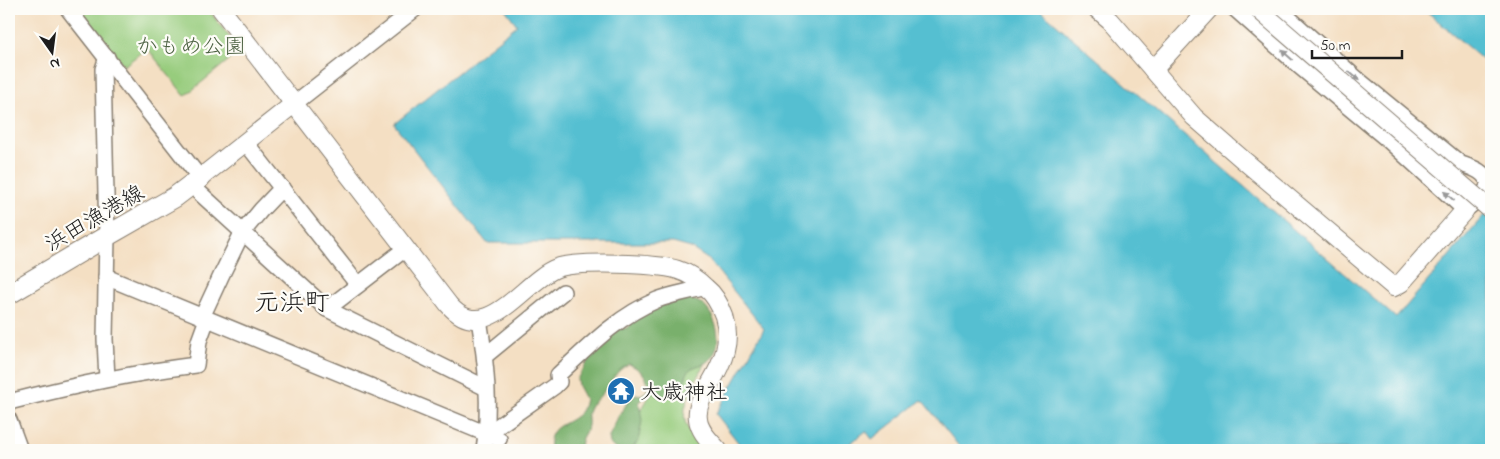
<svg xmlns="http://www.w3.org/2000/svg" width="1500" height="459" viewBox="0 0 1500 459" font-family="'Indie Flower','Klee One',sans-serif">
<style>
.green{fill:#97cc7d;stroke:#5a744c}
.forest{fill:#79b06c;stroke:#4a6644}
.water{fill:#55bfd1;stroke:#386e76}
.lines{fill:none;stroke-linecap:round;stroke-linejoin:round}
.minor-casing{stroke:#887e70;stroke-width:18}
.tertiary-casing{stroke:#887e70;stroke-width:20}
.secondary-casing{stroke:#887e70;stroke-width:22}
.minor{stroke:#fff;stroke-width:15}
.tertiary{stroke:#fff;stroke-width:18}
.secondary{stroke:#fff;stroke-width:20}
.tertiary-bridge-casing{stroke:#887e70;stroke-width:20;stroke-linecap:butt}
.tertiary-bridge{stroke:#fff;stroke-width:18}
.oneway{fill:#999}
.labels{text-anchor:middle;stroke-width:4.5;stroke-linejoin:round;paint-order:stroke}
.park-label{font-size:22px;fill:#4d6243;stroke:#fdfcf7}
.street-label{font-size:22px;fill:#1c1c1c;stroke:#fdfcf7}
.poi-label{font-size:22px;fill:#1c1c1c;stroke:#fdfcf7;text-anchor:start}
.quarter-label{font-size:25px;fill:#1c1c1c;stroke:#fdfcf7}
</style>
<rect width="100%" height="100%" fill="#fdfcf7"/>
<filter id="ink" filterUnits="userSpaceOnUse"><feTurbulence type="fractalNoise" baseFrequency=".02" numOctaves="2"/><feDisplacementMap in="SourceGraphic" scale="10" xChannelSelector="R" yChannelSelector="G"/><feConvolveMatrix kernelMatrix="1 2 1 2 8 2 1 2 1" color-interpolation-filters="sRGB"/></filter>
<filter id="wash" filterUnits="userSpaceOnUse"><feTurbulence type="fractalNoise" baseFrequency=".0096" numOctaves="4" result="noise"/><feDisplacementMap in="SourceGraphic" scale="20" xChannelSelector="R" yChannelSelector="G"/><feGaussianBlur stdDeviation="1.12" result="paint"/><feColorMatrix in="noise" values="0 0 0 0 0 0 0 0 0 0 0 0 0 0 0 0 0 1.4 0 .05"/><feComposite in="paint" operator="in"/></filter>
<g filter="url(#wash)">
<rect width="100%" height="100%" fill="#f4dfc3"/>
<g class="green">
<polygon points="80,9 208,9 240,51 185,96 147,48 124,66"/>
<path d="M714 346C705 364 680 402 685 421 688 433 697 441 705 450H632V446L640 412 668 365Z"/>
</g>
<path class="forest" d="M688 298C692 300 698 301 702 304 716 315 724 342 712 357 701 371 686 360 685 385 678 391 669 400 659 397L657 393 654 392 646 394 639 402 642 421 638 441 631 450H616L610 444 609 437 618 417 629 400 636 394 641 395 647 391C650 377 641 370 629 364 615 370 611 384 601 395 597 400 591 404 589 410 586 416 590 422 587 429 583 437 578 441 582 450H550C547 422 568 427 581 411 583 408 584 403 585 399L578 386 577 379 593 353 605 340 615 330 627 328 630 326 634 317 646 310Z"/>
<g class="water">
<polygon points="505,9 1039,9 1396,318 1491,207 1491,450 962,450 922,400 872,439 866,431 842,450 744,450 716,414 764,329 709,260 691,248 673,243 487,243 394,124 517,25"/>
<polygon points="1424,9 1491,9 1491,67"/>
</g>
</g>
<g filter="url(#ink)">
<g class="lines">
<defs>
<g id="minor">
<polyline points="68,9 200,178"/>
<path d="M1235 9 1299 66 1388 140 1465 210C1474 203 1485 195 1489 184 1485 171 1473 168 1461 164L1356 78 1279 9"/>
<polyline points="295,103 415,9"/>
<polyline points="246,143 358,285"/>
<polyline points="191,185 327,309 486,388"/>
<polyline points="106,277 499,439"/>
<polyline points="327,309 405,249"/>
<polyline points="202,317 221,276 242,233 261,210 282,188"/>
<path d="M479 319C486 362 491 407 484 450"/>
<polyline points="485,356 563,292"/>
<polyline points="107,379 105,339 107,236 103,69 107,57"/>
<path d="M9 402C71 386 132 373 196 365L199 341 207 319"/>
<polyline points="9,420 20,450"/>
<path d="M487 434 555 386 559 382 558 375C588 347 618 316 657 300 672 294 689 292 705 287"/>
</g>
<g id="tertiary">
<path d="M221 9 449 305C486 348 524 280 557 268 577 261 657 263 678 270 688 273 698 280 706 288 715 295 720 305 724 316 732 342 723 362 710 384 704 394 696 406 698 419 699 431 710 441 718 450"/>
<polyline points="1097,9 1110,20 1194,117 1241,158 1394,287 1401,283 1465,210"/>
<polyline points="1153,70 1209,9"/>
<polyline points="200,178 295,103"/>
</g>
<polyline id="secondary" points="9,294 107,236 175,197 200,178"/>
</defs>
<use href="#minor" class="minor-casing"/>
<use href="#tertiary" class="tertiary-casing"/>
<use href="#secondary" class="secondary-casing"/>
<use href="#minor" class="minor"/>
<use href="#tertiary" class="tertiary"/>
<use href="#secondary" class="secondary"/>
<defs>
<polyline id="tertiary-bridge" points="1258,9 1491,210"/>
</defs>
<use href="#tertiary-bridge" class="tertiary-bridge-casing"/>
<use href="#tertiary-bridge" class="tertiary-bridge"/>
</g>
<defs><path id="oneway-solid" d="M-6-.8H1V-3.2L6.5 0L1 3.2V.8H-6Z" transform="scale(1.25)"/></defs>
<g class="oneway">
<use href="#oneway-solid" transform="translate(1287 55) rotate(-138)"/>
<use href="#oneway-solid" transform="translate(1354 76) rotate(41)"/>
<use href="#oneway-solid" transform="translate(1449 196) rotate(-138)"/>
</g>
</g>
<defs>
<symbol id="temple-disc" viewBox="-11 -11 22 22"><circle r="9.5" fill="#1f6fb2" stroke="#fdfcf7"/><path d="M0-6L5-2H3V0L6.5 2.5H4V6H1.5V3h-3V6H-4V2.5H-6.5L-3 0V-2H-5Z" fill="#fff"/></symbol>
</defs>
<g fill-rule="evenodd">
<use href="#temple-disc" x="605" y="375" width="32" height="32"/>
</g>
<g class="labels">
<g class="park-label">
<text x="191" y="53">かもめ公園</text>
</g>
<g class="street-label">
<text transform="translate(94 217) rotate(-30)" y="8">浜田漁港線</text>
</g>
<g class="poi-label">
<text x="640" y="399">大歳神社</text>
</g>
<g class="quarter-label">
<text x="292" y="310">元浜町</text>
</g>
</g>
<rect width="1500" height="459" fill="none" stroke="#fdfcf7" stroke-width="30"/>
<g transform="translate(52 52) rotate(166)" stroke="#fdfcf7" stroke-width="4" paint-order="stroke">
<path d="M0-4L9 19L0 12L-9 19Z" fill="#1c1c1c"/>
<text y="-8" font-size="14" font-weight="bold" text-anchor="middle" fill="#1c1c1c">N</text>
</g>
<path d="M1312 50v8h90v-8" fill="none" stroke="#1c1c1c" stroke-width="2.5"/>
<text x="1320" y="50" font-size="15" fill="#1c1c1c" stroke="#fdfcf7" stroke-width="4" paint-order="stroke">50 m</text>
</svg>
